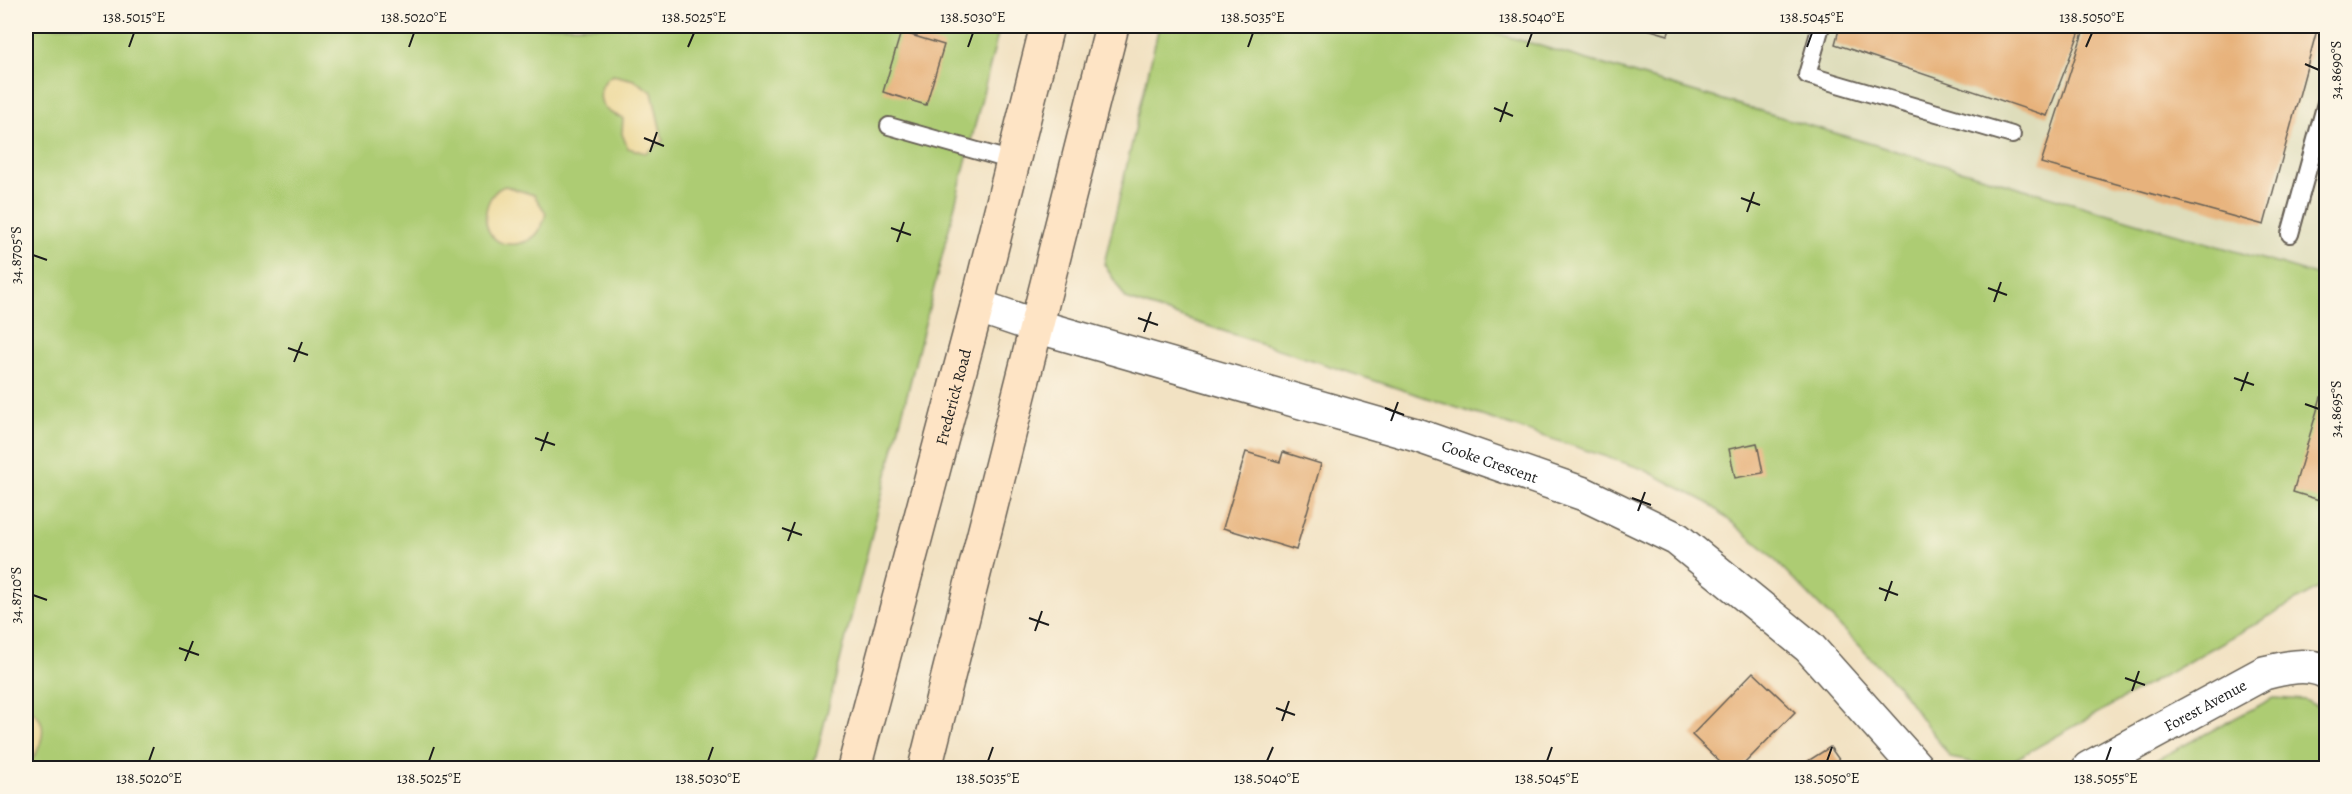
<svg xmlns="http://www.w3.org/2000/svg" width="2352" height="794" viewBox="0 0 2352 794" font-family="Alegreya,serif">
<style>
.built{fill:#deddbb}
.green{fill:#adcc73;stroke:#647448;stroke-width:1.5}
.sand{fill:#eeda9e;stroke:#857b5d;stroke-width:1.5}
.building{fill:#e7b27b}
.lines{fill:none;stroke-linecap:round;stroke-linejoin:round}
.lane-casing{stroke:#676156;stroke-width:20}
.street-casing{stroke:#676156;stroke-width:36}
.secondary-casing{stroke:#676156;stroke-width:36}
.path{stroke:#676156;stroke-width:4;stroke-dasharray:4.5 4.5;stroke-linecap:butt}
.lane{stroke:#fff;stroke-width:16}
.street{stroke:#fff;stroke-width:33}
.secondary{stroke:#fee4c5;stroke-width:33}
.ticks{fill:none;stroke:#1c1c1c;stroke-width:2}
.labels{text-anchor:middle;stroke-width:4.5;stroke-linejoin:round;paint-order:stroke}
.street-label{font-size:16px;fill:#1c1c1c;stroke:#fcf5e5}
.neatline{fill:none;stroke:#1c1c1c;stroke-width:2}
.ticks-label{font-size:15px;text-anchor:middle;fill:#1c1c1c}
</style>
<rect width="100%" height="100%" fill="#fcf5e5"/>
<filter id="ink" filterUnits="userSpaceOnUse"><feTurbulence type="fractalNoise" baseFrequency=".0167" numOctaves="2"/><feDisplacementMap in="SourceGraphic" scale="12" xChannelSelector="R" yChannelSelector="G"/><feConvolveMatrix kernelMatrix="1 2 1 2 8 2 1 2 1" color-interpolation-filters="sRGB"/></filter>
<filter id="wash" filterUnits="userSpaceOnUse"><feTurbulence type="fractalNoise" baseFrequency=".008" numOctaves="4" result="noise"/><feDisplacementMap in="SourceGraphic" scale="24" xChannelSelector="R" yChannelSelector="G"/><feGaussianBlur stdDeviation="1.35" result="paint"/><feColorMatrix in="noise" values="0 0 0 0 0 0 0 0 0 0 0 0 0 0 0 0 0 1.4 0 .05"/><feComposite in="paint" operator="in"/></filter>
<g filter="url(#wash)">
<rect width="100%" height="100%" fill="#f2e2c3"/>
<polygon class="built" points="1472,26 2326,26 2326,278"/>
<g class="green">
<polygon points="26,26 1000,26 813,768 26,768"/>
<polygon points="1159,26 1472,26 2326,278 2326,584 2000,768 1951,758 1897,685 1765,550 1708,503 1643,469 1126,299 1104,264"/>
<polygon points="2273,698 2305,700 2326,711 2326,768 2141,768"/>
</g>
<g class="sand">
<path d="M613 75 634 80 652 92 663 141 645 153 628 148 622 134 623 118C618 116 613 114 609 112 595 101 599 82 613 75Z"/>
<path d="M505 186 534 195 546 213C544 218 543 226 539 231 531 244 505 250 493 237 479 222 486 192 505 186Z"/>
<path d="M26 708C54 719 41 751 26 767Z"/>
</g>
<g id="blocks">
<g class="building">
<polygon points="1637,26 1671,26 1668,35"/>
<polygon points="1840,26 2082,26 2047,116 1835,44"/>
<polygon points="2085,26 2318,26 2264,225 2041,163"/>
<polygon points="901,32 944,45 926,105 883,92"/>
<polygon points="2321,397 2326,399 2326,502 2293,492"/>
<polygon points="1757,443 1763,473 1735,478 1729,449"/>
<polygon points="1246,452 1280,462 1283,452 1321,464 1296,550 1223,528"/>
<polygon points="1753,672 1795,712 1740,768 1726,768 1692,735"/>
<polygon points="1830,747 1845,768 1797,768"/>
</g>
</g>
</g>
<g filter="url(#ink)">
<use href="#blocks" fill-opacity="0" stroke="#676156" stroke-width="1.5"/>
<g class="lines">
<defs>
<g id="lane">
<polyline points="1821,26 1807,75 2012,135"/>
<polyline points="889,126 1013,161"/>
<polyline points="2290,234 2326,103"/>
</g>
<g id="street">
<path id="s1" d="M977 306 1036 326 1416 435 1584 494 1677 539 1809 647 1917 768"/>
<path id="s2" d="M2089 768 2264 673C2284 668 2307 662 2326 672"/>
</g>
<g id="secondary">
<path id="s3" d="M854 768 977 306 1047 26"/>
<polyline points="925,768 1112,26"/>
</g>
</defs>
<use href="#lane" class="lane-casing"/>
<use href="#street" class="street-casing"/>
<use href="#secondary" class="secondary-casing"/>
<g class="path">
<polyline points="2324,603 2326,606"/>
<polyline points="2315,768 2325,762"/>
</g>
<use href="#lane" class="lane"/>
<use href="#street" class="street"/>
<use href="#secondary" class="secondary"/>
</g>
</g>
<path class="ticks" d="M129 47 134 33M409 47 414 33M688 47 694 33M968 47 973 33M1248 47 1253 33M1527 47 1532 33M1807 47 1812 33M2086 47 2092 33M2305 64 2319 70M1494 108 1513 116M1500 122 1507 102M644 138 664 146M650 152 657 132M1741 198 1760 205M1747 212 1754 192M891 228 911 235M897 242 904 222M33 255 47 260M1988 288 2007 295M1994 302 2001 282M1138 318 1158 325M1144 332 1151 312M288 348 308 355M294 362 302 342M2234 378 2254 385M2241 391 2248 372M2305 404 2319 409M1385 408 1404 415M1391 421 1398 402M535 438 555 445M541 451 548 432M1632 498 1651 505M1638 511 1645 492M782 528 802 535M788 541 795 522M1879 588 1898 595M33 595 47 600M1885 601 1892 581M1029 618 1049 625M1035 631 1042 611M179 648 199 655M185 661 193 641M2125 678 2145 685M2132 691 2139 671M1276 708 1295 715M1282 721 1289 701M149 761 154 747M429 761 434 747M708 761 713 747M988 761 993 747M1267 761 1273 747M1547 761 1552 747M1827 761 1832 747M2106 761 2111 747"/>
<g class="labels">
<g class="street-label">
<text dy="6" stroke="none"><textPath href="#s3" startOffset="384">Frederick Road</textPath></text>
<text dy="6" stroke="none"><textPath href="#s1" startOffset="536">Cooke Crescent</textPath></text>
<text dy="6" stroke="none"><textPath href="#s2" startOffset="132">Forest Avenue</textPath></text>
</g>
</g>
<rect width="2352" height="794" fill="none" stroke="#fcf5e5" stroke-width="66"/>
<rect x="33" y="33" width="2286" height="728" class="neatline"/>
<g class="ticks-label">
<text x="134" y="22">138.5015°E</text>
<text x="414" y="22">138.5020°E</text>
<text x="694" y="22">138.5025°E</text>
<text x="973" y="22">138.5030°E</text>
<text x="1253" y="22">138.5035°E</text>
<text x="1532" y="22">138.5040°E</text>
<text x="1812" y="22">138.5045°E</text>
<text x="2092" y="22">138.5050°E</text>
<text transform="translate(2336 70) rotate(-90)" y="5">34.8690°S</text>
<text transform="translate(16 255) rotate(-90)" y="5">34.8705°S</text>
<text transform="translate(2336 409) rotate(-90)" y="5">34.8695°S</text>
<text transform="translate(16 595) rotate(-90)" y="5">34.8710°S</text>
<text x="149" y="783">138.5020°E</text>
<text x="429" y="783">138.5025°E</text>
<text x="708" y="783">138.5030°E</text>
<text x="988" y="783">138.5035°E</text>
<text x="1267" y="783">138.5040°E</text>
<text x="1547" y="783">138.5045°E</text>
<text x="1827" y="783">138.5050°E</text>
<text x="2106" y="783">138.5055°E</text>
</g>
</svg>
